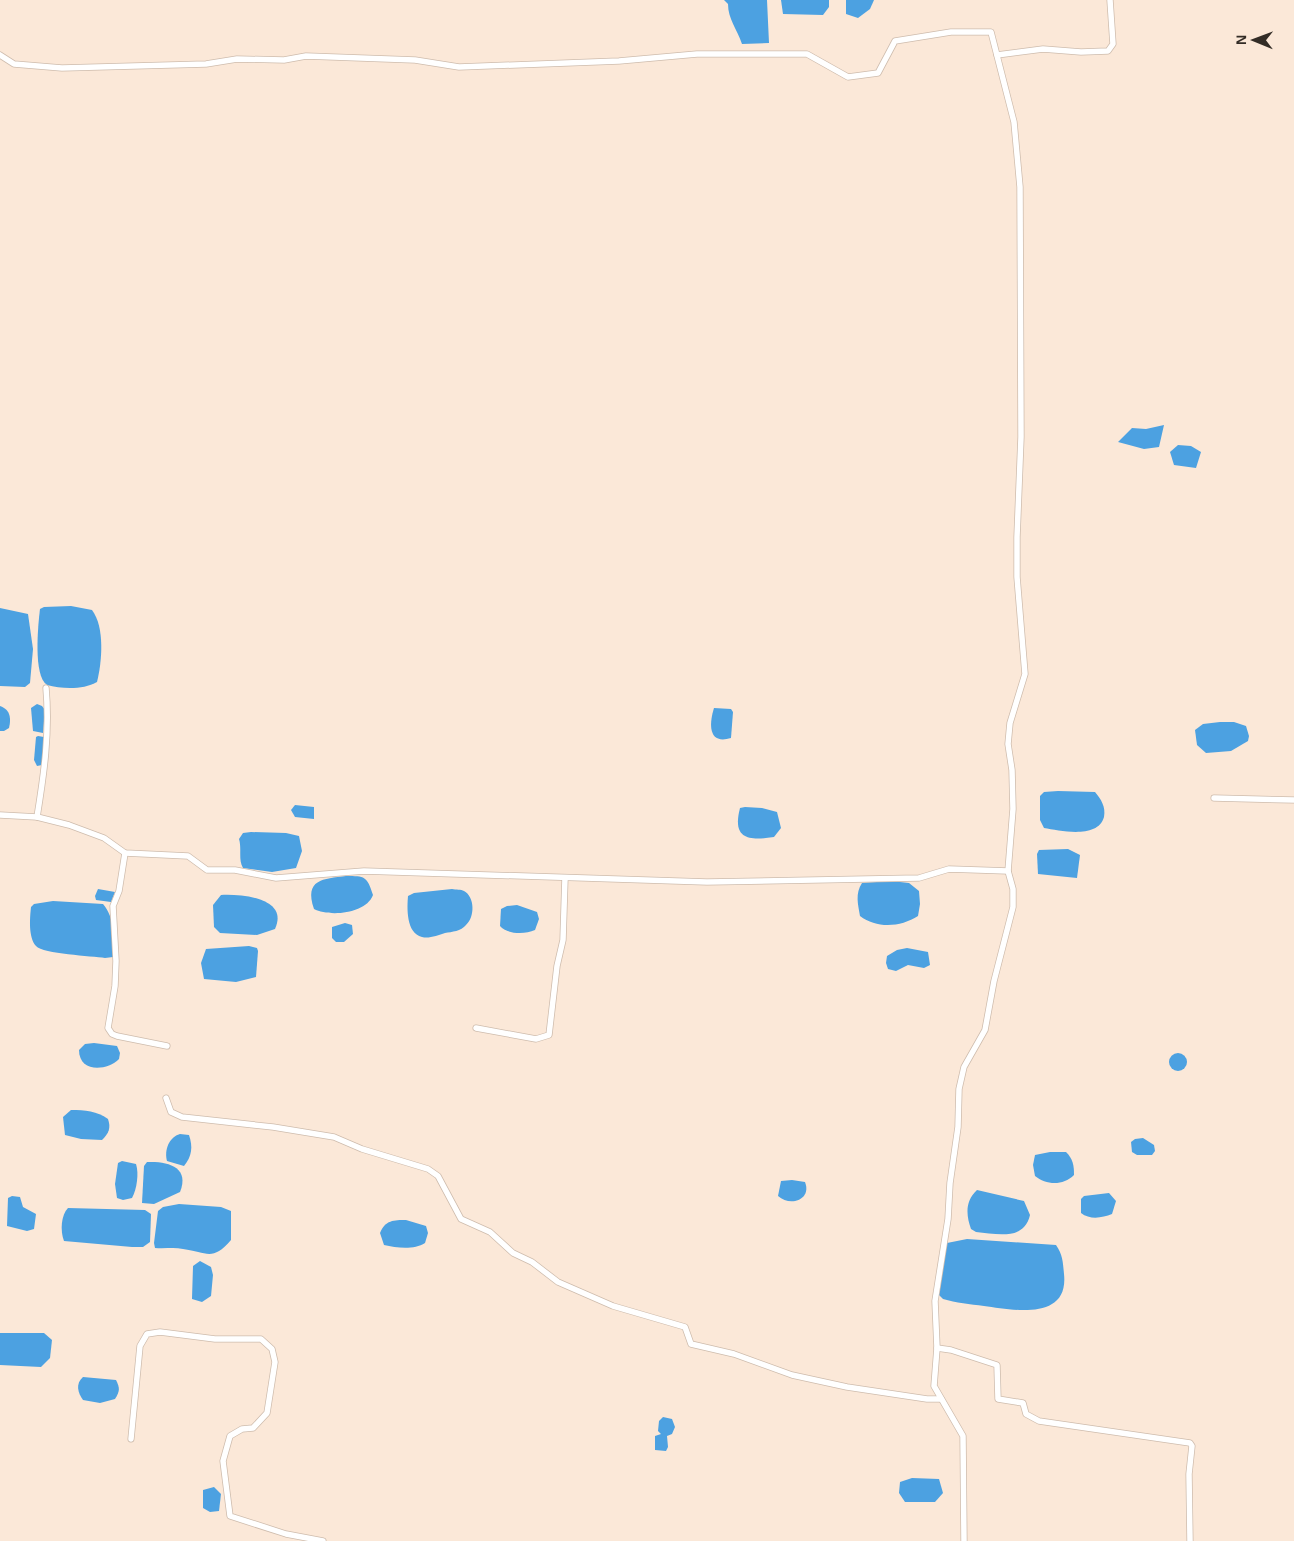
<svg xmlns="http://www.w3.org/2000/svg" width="1294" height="1541" viewBox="0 0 1294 1541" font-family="Arial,sans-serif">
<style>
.water{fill:#4ca1e1}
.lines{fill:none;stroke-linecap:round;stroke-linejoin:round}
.minor-casing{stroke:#cebcad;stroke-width:7}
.minor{stroke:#fff;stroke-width:5.5}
</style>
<rect width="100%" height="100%" fill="#fbe8d8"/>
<g class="water">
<path d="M724 0H767L769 43 742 44C737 29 728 19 728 4Z"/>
<polygon points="781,0 829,0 829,7 823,15 783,14"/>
<polygon points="846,0 874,0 870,9 858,18 846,14"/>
<polygon points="1164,425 1159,447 1144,449 1118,442 1132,428 1146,429"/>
<polygon points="1178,445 1191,446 1201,452 1196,468 1174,465 1170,452"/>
<path d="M71 606 92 610C105 627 102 662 97 682 83 690 62 689 47 685 33 676 38 625 40 609L44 607Z"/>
<polygon points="0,608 28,614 33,649 30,683 25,687 0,686"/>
<polygon points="37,704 42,706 45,710 43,733 33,731 31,708"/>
<path d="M0 706C11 710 11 719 9 728L4 731H0Z"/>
<path d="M714 708 731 709 733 712 731 738C708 745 709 724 714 708Z"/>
<polygon points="1220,722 1234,722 1246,726 1249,736 1248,741 1231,751 1206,753 1197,745 1195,730 1203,724"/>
<polygon points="38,736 44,737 45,740 42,765 37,766 34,760 36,737"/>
<path d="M1058 791 1095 792C1101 799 1106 807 1104 817 1098 839 1061 831 1044 828L1040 820V796L1044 792Z"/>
<polygon points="295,805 314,807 314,819 295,817 291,810"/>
<path d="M745 807 762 808 777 812 781 828 774 837C748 841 732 839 740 808Z"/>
<path d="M251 832 286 833 299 836 302 851 296 868 272 872 243 868C238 860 242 849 239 839L243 833Z"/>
<polygon points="1068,849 1080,855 1077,878 1038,874 1037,854 1039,850"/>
<path d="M346 876C365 876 367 876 373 895 366 914 329 917 314 909 304 879 323 879 346 876Z"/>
<path d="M891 881 909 883 919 891 920 904 918 916C901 927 877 929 860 916 858 904 855 894 862 883Z"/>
<polygon points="98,889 115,892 111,902 96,900 95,896"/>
<path d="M452 889C456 890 461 889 464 891 475 897 475 917 466 925 461 931 452 932 445 933 438 935 429 939 422 937 406 933 407 908 408 896L414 893Z"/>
<path d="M221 895C243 894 289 898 275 929L257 935 220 933 214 927 213 905Z"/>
<path d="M53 901 103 904C114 917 117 940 113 957L105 958C92 956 43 954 36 946 28 937 30 917 31 907L34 904Z"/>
<path d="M517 905 537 912 539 919 535 930C524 935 507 934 500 926L501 909 507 906Z"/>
<polygon points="345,923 352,925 353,934 344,942 336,942 332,938 332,927"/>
<polygon points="249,946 257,948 258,951 256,977 236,982 204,979 201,963 206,949"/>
<polygon points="907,948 928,952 930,965 924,968 908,965 896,971 888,969 886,963 887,956 897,950"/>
<path d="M94 1043 117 1046 120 1053 119 1059C107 1071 79 1073 79 1050L85 1044Z"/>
<circle cx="1178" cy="1062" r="9"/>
<path d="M71 1110C85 1110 97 1111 108 1119 111 1128 109 1133 102 1140L81 1139 65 1135 63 1117Z"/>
<path d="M180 1134 189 1135C193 1147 192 1156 184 1166L167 1161C164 1150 169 1137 180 1134Z"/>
<polygon points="1143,1138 1154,1145 1155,1151 1152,1155 1137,1155 1132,1152 1131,1142 1135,1139"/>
<path d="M1050 1152H1066C1073 1159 1074 1165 1074 1175 1063 1186 1046 1185 1035 1176L1033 1165 1035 1155Z"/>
<path d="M122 1161 136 1164C139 1173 137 1189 132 1198L123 1200 117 1198 115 1184 118 1163Z"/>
<path d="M147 1162C168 1161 190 1167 180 1192L154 1204 142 1203 144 1166Z"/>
<path d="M792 1180 805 1182C812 1200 790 1207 778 1196L781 1181Z"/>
<path d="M977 1190 1024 1201 1030 1215C1024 1241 997 1234 976 1232L971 1229C966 1215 965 1201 977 1190Z"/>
<path d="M1109 1193 1116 1201 1112 1214C1102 1218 1090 1220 1081 1213V1199L1084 1196Z"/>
<polygon points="12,1196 20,1197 23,1207 36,1214 34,1229 27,1231 7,1226 8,1198"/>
<path d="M179 1204 221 1207 231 1211V1240C212 1262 207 1252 183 1249 174 1247 165 1249 155 1248L154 1243 158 1211 163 1207Z"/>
<path d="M68 1208 145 1210 151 1214 150 1242 143 1247H132L64 1241C60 1231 61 1215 68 1208Z"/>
<path d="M406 1220 426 1226 428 1233 425 1243C414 1250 397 1248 384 1245L380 1233C385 1220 394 1220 406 1220Z"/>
<path d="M967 1239 1056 1245C1063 1255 1063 1263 1064 1274 1069 1321 1013 1310 984 1306 970 1304 956 1303 943 1299L939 1295 947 1243Z"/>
<polygon points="200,1261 211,1267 213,1275 211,1296 202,1302 192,1299 193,1266"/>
<polygon points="0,1333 44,1333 52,1340 50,1358 41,1367 0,1365"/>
<path d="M83 1377 116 1380C120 1388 120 1391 115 1399L100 1403 83 1400C78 1393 75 1384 83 1377Z"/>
<polygon points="663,1417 672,1419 675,1427 672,1434 667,1436 668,1447 666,1451 655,1450 655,1436 661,1434 658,1431 659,1421"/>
<polygon points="912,1478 939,1479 943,1493 935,1502 905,1502 899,1493 900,1482"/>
<polygon points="214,1487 221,1494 219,1511 210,1512 203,1508 203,1490"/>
</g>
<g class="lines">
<defs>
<g id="minor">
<polyline points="0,55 14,64 62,68 206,64 237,59 284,60 306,56 415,60 459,67 619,61 697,54 807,54 848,77 878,73 895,41 951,32 991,32 1014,122 1020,187 1021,437 1017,537 1017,577 1025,674 1010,723 1008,744 1012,770 1013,809 1008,871 1013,889 1013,907 994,981 985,1030 964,1067 959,1089 958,1127 950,1183 948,1219 935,1301 937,1348 934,1386 963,1436 964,1541"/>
<polyline points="997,55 1043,49 1081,52 1108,51 1113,44 1110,0"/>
<polyline points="1214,798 1294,800"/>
<polyline points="0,815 37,817 69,825 104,838 125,853 188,856 207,870 235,870 276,878 364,871 707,882 919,878 949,869 1008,871"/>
<path d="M37 817C44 774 50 732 46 688"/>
<polyline points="125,853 119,891 113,906 116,961 115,986 108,1028 112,1034 117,1036 167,1046"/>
<polyline points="476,1028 536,1039 549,1035 557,966 563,940 565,878"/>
<polyline points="166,1098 171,1112 182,1117 273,1127 334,1137 362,1149 428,1169 438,1176 461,1219 490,1232 513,1253 532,1262 558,1282 613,1306 685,1327 691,1344 734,1354 792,1375 847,1387 927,1399 941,1399"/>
<polyline points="937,1348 951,1350 997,1365 998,1399 1023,1403 1026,1414 1039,1421 1190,1443 1192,1446 1189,1474 1190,1541"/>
<polyline points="131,1439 140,1346 147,1334 160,1332 215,1339 261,1339 272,1349 275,1362 267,1413 253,1428 242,1429 230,1436 223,1461 230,1516 286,1534 323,1541"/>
</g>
</defs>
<use href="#minor" class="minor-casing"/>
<use href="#minor" class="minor"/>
</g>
<g transform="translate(1254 40) rotate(271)" stroke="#fbe8d8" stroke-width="4" paint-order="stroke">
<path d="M0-4L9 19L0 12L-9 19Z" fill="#332c26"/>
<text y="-8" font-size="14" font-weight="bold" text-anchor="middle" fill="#332c26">N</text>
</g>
</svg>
